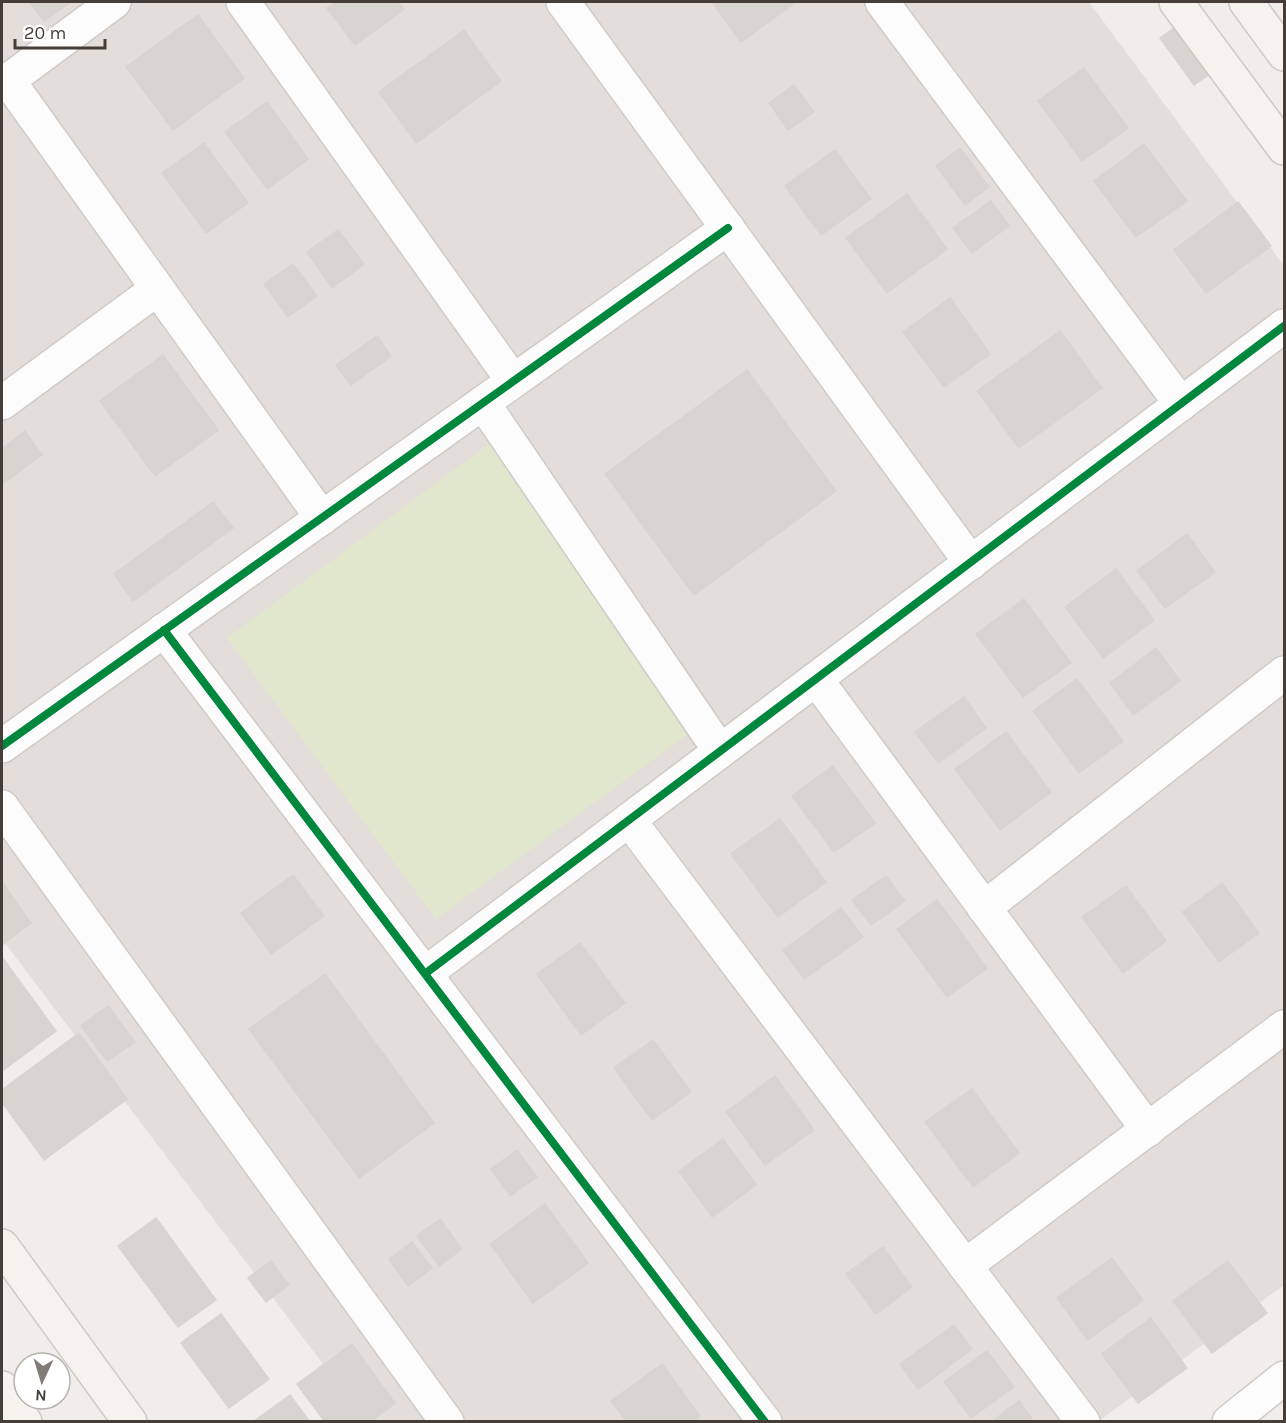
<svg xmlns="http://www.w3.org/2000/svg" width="1286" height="1423" viewBox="0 0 1286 1423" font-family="Karla,sans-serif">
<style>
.residential{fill:#e3ded9}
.green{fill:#e0e7cd}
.building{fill:#d8d5d1;stroke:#d8d4d0;stroke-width:1.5}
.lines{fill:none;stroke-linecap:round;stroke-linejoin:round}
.street-casing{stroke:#cecbc8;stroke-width:36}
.secondary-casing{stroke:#cec9c2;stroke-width:36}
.street{stroke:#fdfcfc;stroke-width:33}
.secondary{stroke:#f6f3ef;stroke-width:33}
.cycleway-casing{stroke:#fff;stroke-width:11}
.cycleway{stroke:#00873e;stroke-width:8}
</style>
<rect width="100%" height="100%" fill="#f0edea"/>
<polygon class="residential" points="2,2 1089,2 1284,266 1284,1285 1099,1421 366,1421 2,939"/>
<polygon class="green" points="489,444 699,726 436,919 227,638"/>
<g class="building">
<polygon points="29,2 71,2 44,21"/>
<polygon points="337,2 398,2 404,9 355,45 327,8"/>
<polygon points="712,2 794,2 795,3 741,42"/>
<polygon points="198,15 244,78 173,130 126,67"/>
<polygon points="1177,26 1211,73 1194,85 1160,38"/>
<polygon points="464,30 501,81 416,143 379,92"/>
<polygon points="1084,68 1128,128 1082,161 1038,101"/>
<polygon points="794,85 814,112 788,130 769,103"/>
<polygon points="267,102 308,159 267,189 225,132"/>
<polygon points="204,143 248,203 206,233 162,173"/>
<polygon points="1144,144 1187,201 1136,237 1094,181"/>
<polygon points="960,148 989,187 965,205 936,166"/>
<polygon points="835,150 871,199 821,235 785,186"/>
<polygon points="907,194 947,249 887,293 846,238"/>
<polygon points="991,201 1009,226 972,253 953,228"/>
<polygon points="1238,202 1271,246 1206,293 1174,250"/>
<polygon points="338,230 364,264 332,288 307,252"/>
<polygon points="293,264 317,296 288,317 264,284"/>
<polygon points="950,298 990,354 944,387 903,332"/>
<polygon points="1060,331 1102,388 1019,448 977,391"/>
<polygon points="377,336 391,356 351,385 336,365"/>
<polygon points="163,355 218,430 155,476 100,401"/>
<polygon points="747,370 836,491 694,595 605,474"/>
<polygon points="25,431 42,455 2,484 2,449"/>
<polygon points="213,502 233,528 133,601 114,574"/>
<polygon points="1187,534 1215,572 1165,608 1137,571"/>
<polygon points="1116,569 1154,620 1103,658 1065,607"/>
<polygon points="1024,599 1071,663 1023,697 976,634"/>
<polygon points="1156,648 1180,681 1133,715 1110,683"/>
<polygon points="1077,679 1123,741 1079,773 1033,711"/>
<polygon points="964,697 986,728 938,763 915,732"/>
<polygon points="1006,732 1051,792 1000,830 955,769"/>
<polygon points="833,766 875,823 834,852 792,796"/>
<polygon points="780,819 826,882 778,917 731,854"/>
<polygon points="293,875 324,916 271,954 241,913"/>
<polygon points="886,876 905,901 871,925 852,900"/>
<polygon points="2,882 31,923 2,945"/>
<polygon points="1222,883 1259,933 1219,962 1183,912"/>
<polygon points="1126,886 1166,941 1123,973 1082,917"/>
<polygon points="937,900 987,968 947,997 897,929"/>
<polygon points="841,908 863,937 804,979 783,950"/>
<polygon points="580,943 625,1003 581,1035 537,974"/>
<polygon points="2,957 56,1031 2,1071"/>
<polygon points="325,974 434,1123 359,1178 249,1029"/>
<polygon points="108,1006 135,1042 107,1061 81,1026"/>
<polygon points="79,1033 127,1099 44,1160 2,1102 2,1090"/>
<polygon points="653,1040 691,1092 652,1120 614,1068"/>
<polygon points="775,1076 814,1130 765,1165 726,1112"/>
<polygon points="972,1089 1019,1153 973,1187 925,1122"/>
<polygon points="723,1139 756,1185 712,1217 679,1171"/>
<polygon points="517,1150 537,1177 510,1196 491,1169"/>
<polygon points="545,1204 588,1263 533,1303 490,1244"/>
<polygon points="156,1218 216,1300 178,1327 118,1246"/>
<polygon points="440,1219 462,1249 439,1266 417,1236"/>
<polygon points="412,1242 432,1268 408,1286 389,1259"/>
<polygon points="883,1247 912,1287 876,1314 846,1274"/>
<polygon points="1112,1258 1143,1300 1088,1340 1057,1298"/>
<polygon points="271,1261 289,1285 266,1302 248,1278"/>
<polygon points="1228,1261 1267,1313 1212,1353 1173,1301"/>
<polygon points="221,1314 269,1379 229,1408 181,1343"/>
<polygon points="1151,1318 1187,1368 1138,1403 1102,1354"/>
<polygon points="954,1325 972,1349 918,1389 900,1364"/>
<polygon points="352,1344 395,1403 370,1422 325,1422 297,1384"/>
<polygon points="987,1351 1014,1387 971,1418 944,1382"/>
<polygon points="662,1364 700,1416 693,1422 627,1422 611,1401"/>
<polygon points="290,1395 310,1422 253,1422"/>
<polygon points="1019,1401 1034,1422 991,1422"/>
</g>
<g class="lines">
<defs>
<g id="street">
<polyline points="243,2 513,381"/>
<polyline points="563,2 971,563"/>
<polyline points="882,2 1181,404"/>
<polyline points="8,80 322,518"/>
<polyline points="2,85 114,2"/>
<polyline points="2,403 157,289"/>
<polyline points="483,403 720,751"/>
<polyline points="164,630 765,1422"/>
<polyline points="816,679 1148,1130"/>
<polyline points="2,746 728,228"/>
<polyline points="2,807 447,1422"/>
<polyline points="629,820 1083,1422"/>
<polyline points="984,908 1284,673"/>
<polyline points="426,973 1284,326"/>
<polyline points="965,1266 1284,1027"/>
<polyline points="1229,1422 1284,1378"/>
</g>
<g id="secondary">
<polyline points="1176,2 1284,148"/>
<polyline points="1246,2 1284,54"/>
<polyline points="2,1246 130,1422"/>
<polyline points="2,1388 25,1422"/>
</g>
</defs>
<use href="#street" class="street-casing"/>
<use href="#secondary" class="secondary-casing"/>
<use href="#street" class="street"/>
<use href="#secondary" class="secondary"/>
<defs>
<g id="cycleway">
<polyline points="164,630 765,1422"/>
<polyline points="2,746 728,228"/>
<polyline points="426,973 1284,326"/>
</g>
</defs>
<use href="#cycleway" class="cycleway-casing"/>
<use href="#cycleway" class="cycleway"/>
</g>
<rect width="1286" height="1423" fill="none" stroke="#453e38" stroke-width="6"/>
<g transform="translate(42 1381) rotate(184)"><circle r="28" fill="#ffffff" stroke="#b5b2af" stroke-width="1.5"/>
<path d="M0-4.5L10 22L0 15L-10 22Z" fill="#817b76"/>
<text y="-9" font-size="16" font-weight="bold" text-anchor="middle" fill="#453e38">N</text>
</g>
<path d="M15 39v9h90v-9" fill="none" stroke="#453e38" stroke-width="3"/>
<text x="24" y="39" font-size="18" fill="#453e38" stroke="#ffffff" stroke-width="4.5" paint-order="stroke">20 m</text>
</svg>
